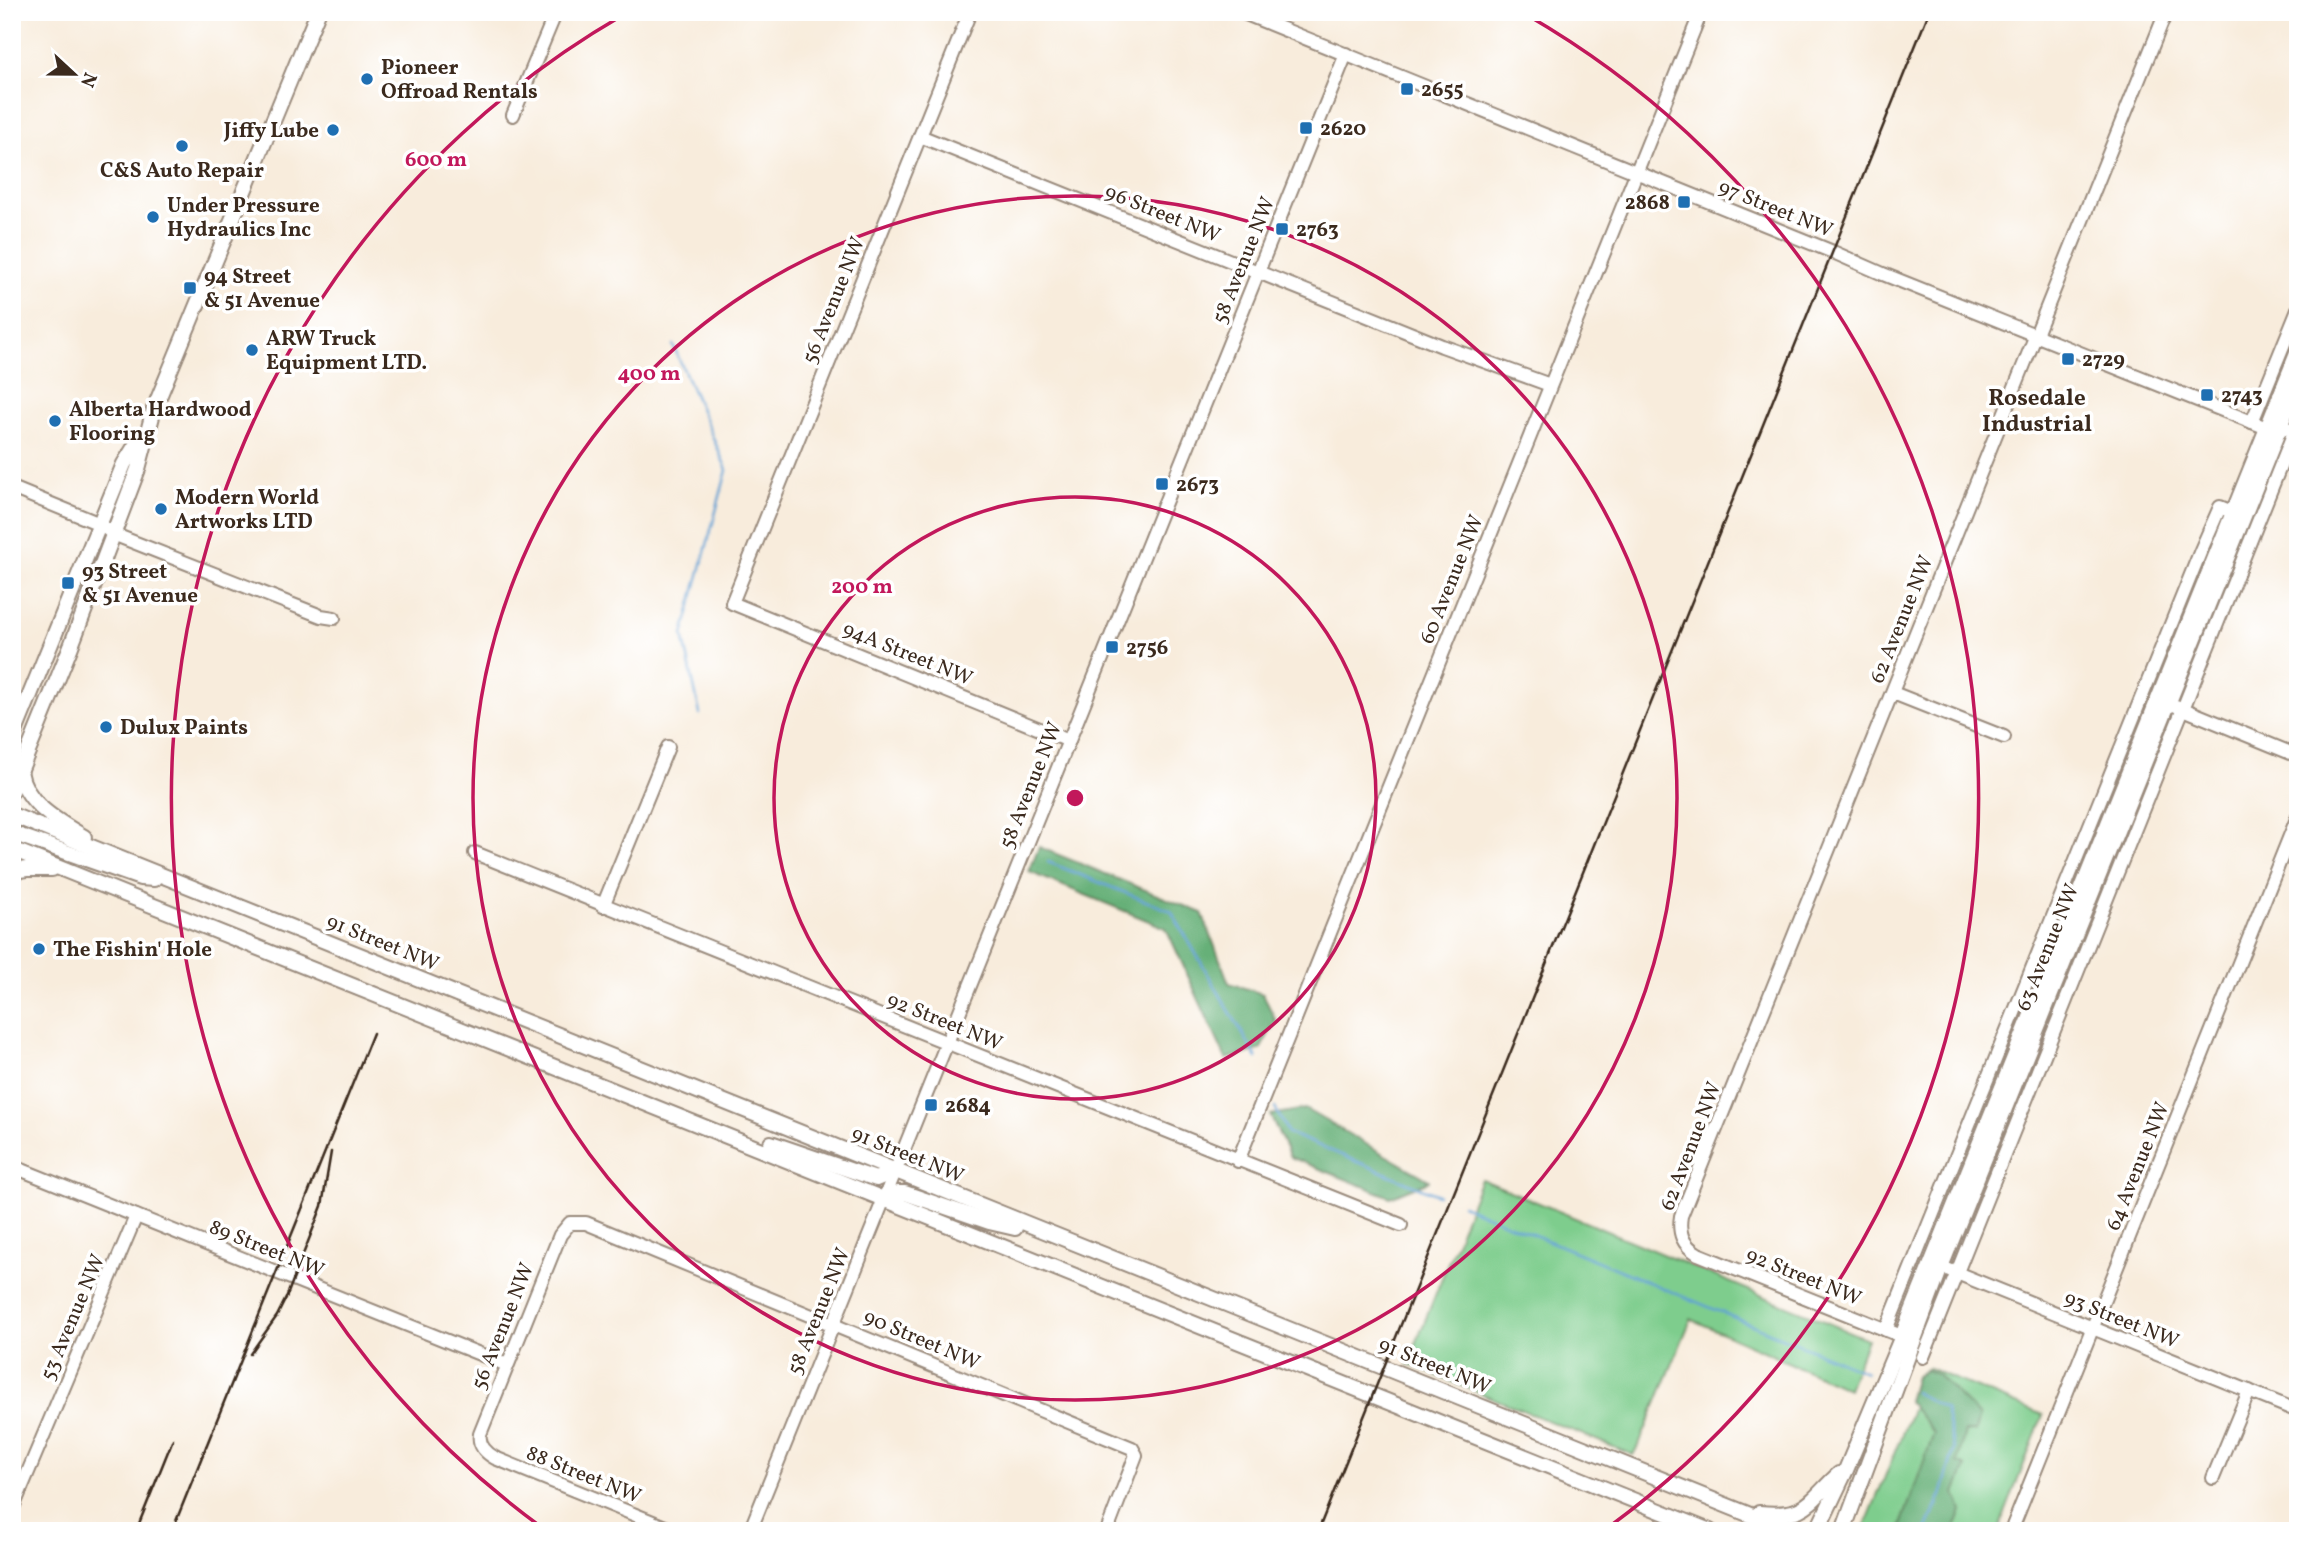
<svg xmlns="http://www.w3.org/2000/svg" width="2310" height="1543" viewBox="0 0 2310 1543" font-family="Vollkorn,serif">
<style>
.green{fill:#7ecd8d;stroke:#5c7c56;stroke-width:2}
.forest{fill:#66b078;stroke:#506d4b;stroke-width:2}
.lines{fill:none;stroke-linecap:round;stroke-linejoin:round}
.stream{stroke:#60a0d3;stroke-width:2.5}
.minor-casing{stroke:#9a8b7d;stroke-width:16}
.major-casing{stroke:#9a8b7d;stroke-width:18}
.minor{stroke:#fff;stroke-width:12}
.major{stroke:#fff;stroke-width:14}
.rail{stroke:#3b2a1e;stroke-width:2.5}
.ring{fill:none;stroke:#c2185b;stroke-width:3.5}
.poi-dot{fill:#1f6fb2;stroke:#fff;stroke-width:2.5}
.labels{text-anchor:middle;stroke-width:7;stroke-linejoin:round;paint-order:stroke}
.poi-label{font-size:21px;font-weight:bold;fill:#3b2a1e;stroke:#fff;text-anchor:start}
.street-label{font-size:21px;fill:#3b2a1e;stroke:#fff}
.neighbourhood-label{font-size:23px;font-weight:bold;fill:#3b2a1e;stroke:#fff}
.centre{fill:#c2185b;stroke:#fff;stroke-width:3.5}
.ring-label{font-size:21px;text-anchor:middle;font-weight:bold;fill:#c2185b;stroke:#fff;stroke-width:7;stroke-linejoin:round;paint-order:stroke}
</style>
<rect width="100%" height="100%" fill="#fff"/>
<filter id="ink" filterUnits="userSpaceOnUse"><feTurbulence type="fractalNoise" baseFrequency=".0143" numOctaves="2"/><feDisplacementMap in="SourceGraphic" scale="14" xChannelSelector="R" yChannelSelector="G"/><feConvolveMatrix kernelMatrix="1 2 1 2 8 2 1 2 1" color-interpolation-filters="sRGB"/></filter>
<filter id="wash" filterUnits="userSpaceOnUse"><feTurbulence type="fractalNoise" baseFrequency=".00686" numOctaves="4" result="noise"/><feDisplacementMap in="SourceGraphic" scale="28" xChannelSelector="R" yChannelSelector="G"/><feGaussianBlur stdDeviation="1.57" result="paint"/><feColorMatrix in="noise" values="0 0 0 0 0 0 0 0 0 0 0 0 0 0 0 0 0 1.4 0 .05"/><feComposite in="paint" operator="in"/></filter>
<g filter="url(#wash)">
<rect width="100%" height="100%" fill="#f8ecdc"/>
<g class="green">
<polygon points="1481,1179 1867,1339 1848,1389 1691,1319 1641,1440 1633,1455 1408,1364"/>
<polygon points="1928,1368 2043,1415 1998,1531 1863,1531 1913,1407 1908,1401 1915,1377"/>
</g>
<g class="forest">
<polygon points="1039,847 1202,913 1229,983 1263,994 1276,1021 1260,1050 1226,1059 1166,928 1029,872"/>
<polygon points="1305,1109 1429,1180 1429,1181 1390,1197 1290,1157 1270,1115"/>
<polygon points="1926,1370 1938,1375 1979,1416 1975,1432 1965,1432 1957,1463 1966,1467 1955,1493 1962,1511 1953,1531 1899,1531 1934,1433 1908,1401 1915,1377"/>
</g>
<g class="lines">
<g class="stream">
<polyline points="673,345 727,470 683,635 700,714"/>
<polyline points="1048,862 1171,911 1257,1058"/>
<polyline points="1275,1108 1288,1133 1438,1195"/>
<polyline points="1462,1205 1866,1372"/>
<polyline points="1914,1392 1945,1409 1954,1449 1942,1493 1926,1531"/>
</g>
</g>
</g>
<g filter="url(#ink)">
<g class="lines">
<defs>
<g id="minor">
<polyline points="970,12 732,603 1069,741"/>
<polyline points="1241,12 1833,252 1883,274 2252,422 2267,428 2298,429"/>
<polyline points="513,115 556,12"/>
<polyline points="920,136 1442,346 1550,385"/>
<polyline points="2252,422 2298,309"/>
<polyline points="12,488 100,524 113,534 321,616 334,618"/>
<polyline points="1893,693 2004,737"/>
<polyline points="2176,706 2298,756"/>
<polyline points="475,853 1401,1225"/>
<polyline points="603,906 668,747"/>
<polyline points="1238,1161 1701,12"/>
<polyline points="12,1166 507,1365"/>
<polyline points="1932,1263 2298,1411"/>
<polyline points="1886,1330 2201,550 2220,507 2232,512"/>
<path d="M1909 1339 1698 1254C1683 1245 1678 1234 1681 1216L2166 12"/>
<polyline points="1923,1357 2298,422"/>
<polyline points="2213,1478 2249,1391"/>
<polyline points="12,1510 136,1216"/>
<path d="M675 1531 495 1458C486 1453 478 1445 480 1434L560 1235 570 1223H586C768 1297 950 1372 1132 1448L1136 1455 1107 1531"/>
<polyline points="750,1531 1346,54"/>
<polyline points="2011,1531 2298,816"/>
</g>
<g id="major">
<polyline points="12,739 124,464 142,435"/>
<path d="M20 771C25 804 58 821 84 837"/>
<polyline points="12,791 71,646 138,469 154,409 318,12"/>
<polyline points="12,815 1790,1531"/>
<polyline points="12,833 140,878 154,879"/>
<polyline points="12,849 1710,1531"/>
<polyline points="12,871 27,869 52,869"/>
<polyline points="771,1143 876,1179 895,1171"/>
<polyline points="884,1199 898,1193 905,1193 989,1222 1015,1228"/>
<path d="M1759 1513C1808 1518 1808 1502 1839 1474"/>
<polyline points="1817,1531 1846,1470 1902,1336 2298,351"/>
<polyline points="1843,1531 1941,1267 2298,382"/>
</g>
</defs>
<use href="#minor" class="minor-casing"/>
<use href="#major" class="major-casing"/>
<use href="#minor" class="minor"/>
<use href="#major" class="major"/>
<g class="rail">
<polyline points="250,1354 277,1316 286,1298 322,1206 331,1152"/>
<polyline points="136,1531 173,1439"/>
<polyline points="172,1531 373,1033"/>
<polyline points="1318,1531 1929,12"/>
</g>
</g>
</g>
<g class="ring">
<circle cx="1075" cy="798" r="301"/>
<circle cx="1075" cy="798" r="602"/>
<path d="M544 1529A904 904 0 0 1 623 15M1527 15A904 904 0 0 1 1606 1529"/>
</g>
<g class="poi-dot">
<circle cx="367" cy="79" r="7"/>
<rect x="1400" y="82" width="14" height="14" rx="3.5"/>
<rect x="1299" y="121" width="14" height="14" rx="3.5"/>
<circle cx="333" cy="130" r="7"/>
<circle cx="182" cy="146" r="7"/>
<rect x="1677" y="195" width="14" height="14" rx="3.5"/>
<circle cx="153" cy="217" r="7"/>
<rect x="1275" y="222" width="14" height="14" rx="3.5"/>
<rect x="183" y="281" width="14" height="14" rx="3.5"/>
<circle cx="252" cy="350" r="7"/>
<rect x="2061" y="352" width="14" height="14" rx="3.5"/>
<rect x="2200" y="388" width="14" height="14" rx="3.5"/>
<circle cx="55" cy="421" r="7"/>
<rect x="1155" y="477" width="14" height="14" rx="3.5"/>
<circle cx="161" cy="509" r="7"/>
<rect x="61" y="576" width="14" height="14" rx="3.5"/>
<rect x="1105" y="640" width="14" height="14" rx="3.5"/>
<circle cx="106" cy="727" r="7"/>
<circle cx="39" cy="949" r="7"/>
<rect x="924" y="1098" width="14" height="14" rx="3.5"/>
</g>
<g class="labels">
<g class="poi-label">
<text x="381" y="74">Pioneer<tspan x="381" dy="24">Offroad Rentals</tspan></text>
<text x="1421" y="96">2655</text>
<text x="1320" y="135">2620</text>
<text x="319" y="137" text-anchor="end">Jiffy Lube</text>
<text x="182" y="177" text-anchor="middle">C&amp;S Auto Repair</text>
<text x="1670" y="209" text-anchor="end">2868</text>
<text x="167" y="212">Under Pressure<tspan x="167" dy="24">Hydraulics Inc</tspan></text>
<text x="1296" y="236">2763</text>
<text x="204" y="283">94 Street<tspan x="204" dy="24">&amp; 51 Avenue</tspan></text>
<text x="266" y="345">ARW Truck<tspan x="266" dy="24">Equipment LTD.</tspan></text>
<text x="2082" y="366">2729</text>
<text x="2221" y="402">2743</text>
<text x="69" y="416">Alberta Hardwood<tspan x="69" dy="24">Flooring</tspan></text>
<text x="1176" y="491">2673</text>
<text x="175" y="504">Modern World<tspan x="175" dy="24">Artworks LTD</tspan></text>
<text x="82" y="578">93 Street<tspan x="82" dy="24">&amp; 51 Avenue</tspan></text>
<text x="1126" y="654">2756</text>
<text x="120" y="734">Dulux Paints</text>
<text x="53" y="956">The Fishin' Hole</text>
<text x="945" y="1112">2684</text>
</g>
<g class="street-label">
<text transform="translate(1776 208) rotate(22)" y="7">97 Street NW</text>
<text transform="translate(1163 213) rotate(22)" y="7">96 Street NW</text>
<text transform="translate(1243 260) rotate(-68)" y="7">58 Avenue NW</text>
<text transform="translate(833 300) rotate(-68)" y="7">56 Avenue NW</text>
<text transform="translate(1451 579) rotate(-68)" y="7">60 Avenue NW</text>
<text transform="translate(1901 619) rotate(-68)" y="7">62 Avenue NW</text>
<text transform="translate(908 653) rotate(22)" y="7">94A Street NW</text>
<text transform="translate(1030 785) rotate(-68)" y="7">58 Avenue NW</text>
<text transform="translate(383 942) rotate(22)" y="7">91 Street NW</text>
<text transform="translate(2047 947) rotate(-68)" y="7">63 Avenue NW</text>
<text transform="translate(945 1021) rotate(22)" y="7">92 Street NW</text>
<text transform="translate(1690 1146) rotate(-69)" y="7">62 Avenue NW</text>
<text transform="translate(908 1154) rotate(22)" y="7">91 Street NW</text>
<text transform="translate(2137 1166) rotate(-68)" y="7">64 Avenue NW</text>
<text transform="translate(267 1248) rotate(22)" y="7">89 Street NW</text>
<text transform="translate(1804 1276) rotate(22)" y="7">92 Street NW</text>
<text transform="translate(818 1311) rotate(-68)" y="7">58 Avenue NW</text>
<text transform="translate(72 1317) rotate(-67)" y="7">53 Avenue NW</text>
<text transform="translate(2122 1319) rotate(22)" y="7">93 Street NW</text>
<text transform="translate(502 1326) rotate(-68)" y="7">56 Avenue NW</text>
<text transform="translate(922 1339) rotate(23)" y="7">90 Street NW</text>
<text transform="translate(1435 1365) rotate(22)" y="7">91 Street NW</text>
<text transform="translate(584 1474) rotate(22)" y="7">88 Street NW</text>
</g>
<g class="neighbourhood-label">
<text x="2037" y="405">Rosedale<tspan x="2037" dy="26">Industrial</tspan></text>
</g>
</g>
<circle cx="1075" cy="798" r="10" class="centre"/>
<g class="ring-label">
<text x="436" y="166">600 m</text>
<text x="649" y="380">400 m</text>
<text x="862" y="593">200 m</text>
</g>
<rect width="2310" height="1543" fill="none" stroke="#fff" stroke-width="42"/>
<g transform="translate(74 74) rotate(112)" stroke="#ffffff" stroke-width="5" paint-order="stroke">
<path d="M0-5L12 26L0 18L-12 26Z" fill="#3b2a1e"/>
<text y="-10" font-size="19" font-weight="bold" text-anchor="middle" fill="#3b2a1e">N</text>
</g>
</svg>
